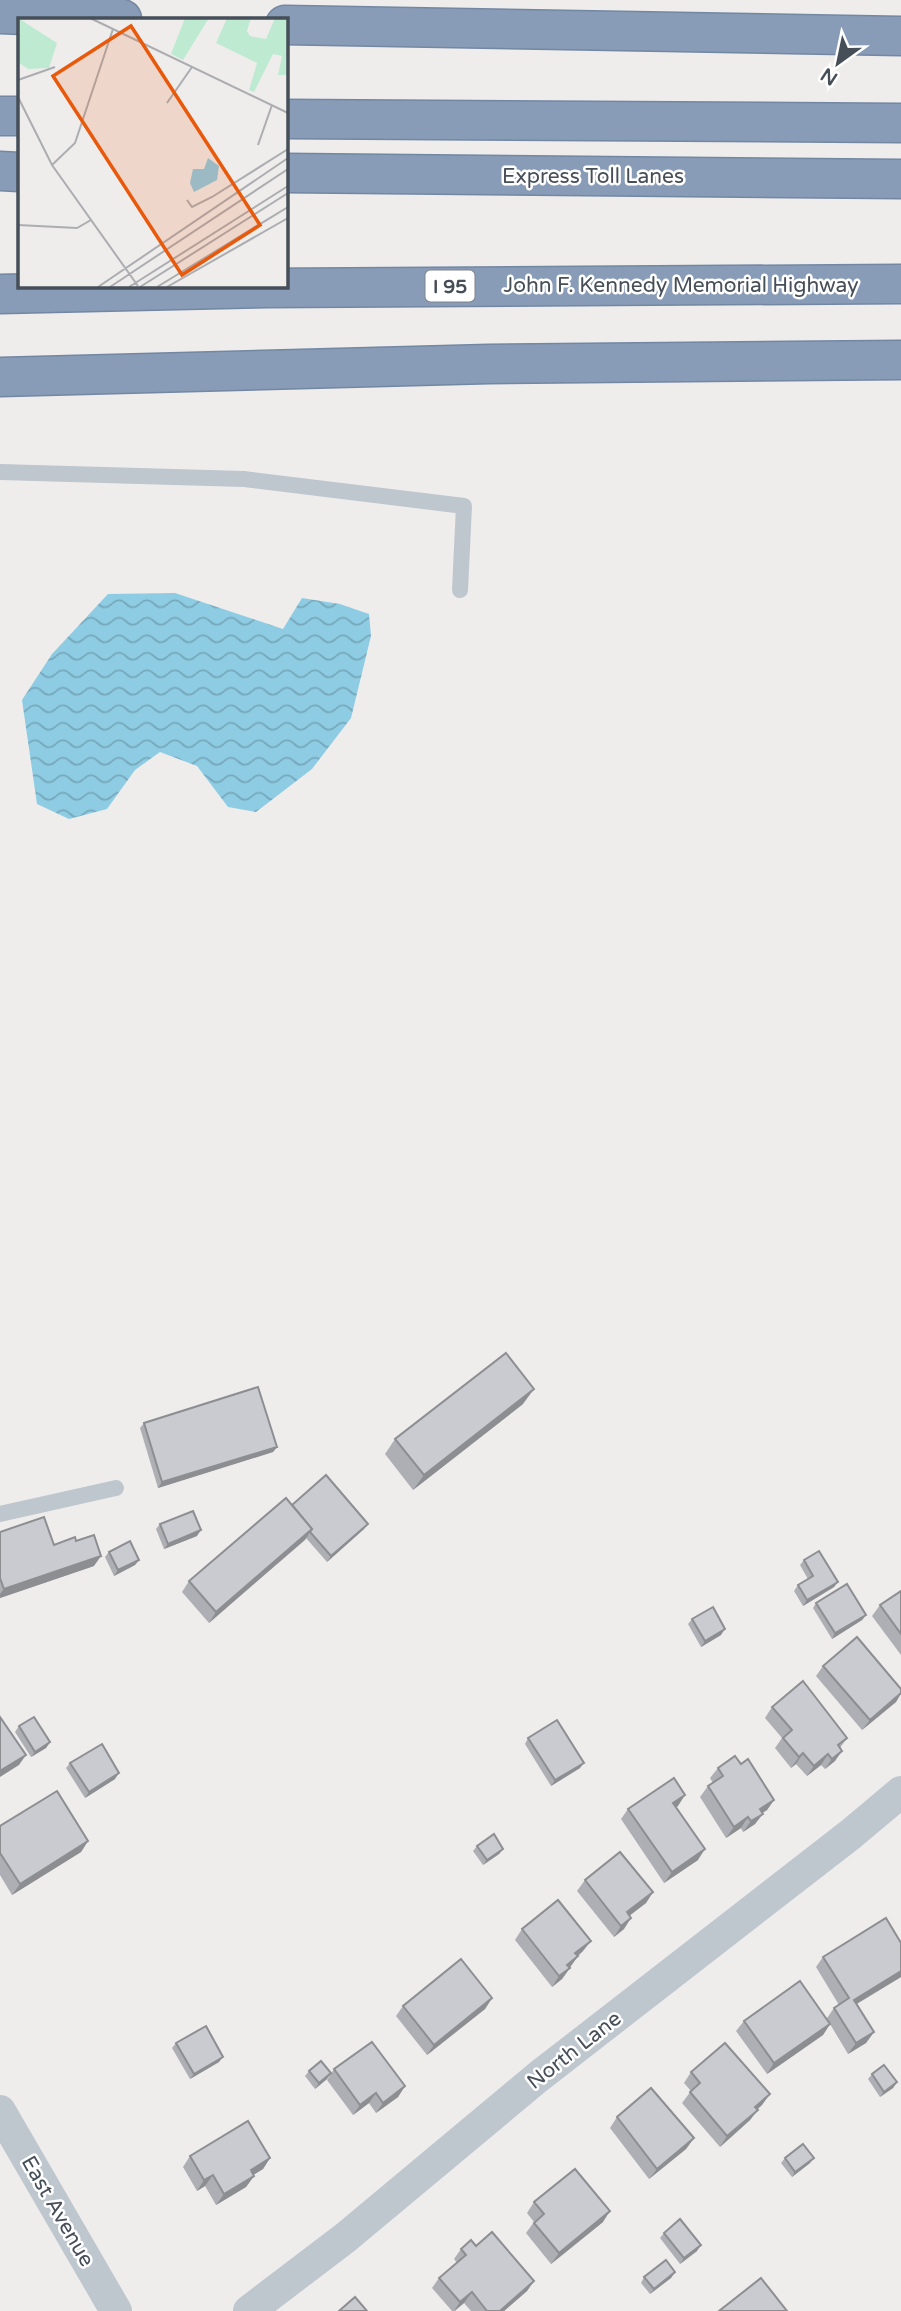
<svg xmlns="http://www.w3.org/2000/svg" width="901" height="2311" viewBox="0 0 901 2311" font-family="'Varela Round',sans-serif">
<style>
.water{fill:url(#water-waves)}
.lines{fill:none;stroke-linecap:round;stroke-linejoin:round}
.highway-casing{stroke:#7387a3;stroke-width:41}
.lane{stroke:#bec6ce;stroke-width:16}
.street{stroke:#bec6ce;stroke-width:32}
.highway{stroke:#889cb7;stroke-width:38}
.wall{fill:#aeafb4}
.shaded-wall{fill:#8d8e92}
.building{fill:#cacbd1;stroke:#8d8e92;stroke-width:2}
.labels{text-anchor:middle;stroke-width:5;stroke-linejoin:round;paint-order:stroke}
.shield{fill:#fff;stroke:#7e838a;stroke-width:2}
.shield-label{font-size:19px;font-weight:bold;fill:#464e58}
.street-label{font-size:21px;fill:#464e58;stroke:#fff}
.inset-road{fill:none;stroke:#abadb1;stroke-width:2}
.view{fill:#e8590c;fill-opacity:0.15;stroke:#e8590c;stroke-width:3.5}
.inset-edge{fill:none;stroke:#464e58;stroke-width:3.5}
</style>
<defs>
<pattern id="water-waves" width="16" height="10" patternUnits="userSpaceOnUse" patternTransform="scale(1.75)"><rect width="16" height="10" fill="#8ecce3"/><path d="M0 5q4-4 8 0t8 0" fill="none" stroke="#76a8bb"/></pattern>
</defs>
<rect width="100%" height="100%" fill="#efedec"/>
<polygon class="water" points="175,593 283,629 302,598 340,604 369,614 371,636 351,718 312,769 256,812 228,807 197,766 160,752 135,770 107,809 69,819 37,804 22,700 52,654 108,594"/>
<g class="lines">
<defs>
<g id="highway">
<polyline points="0,14 122,19"/>
<polyline points="285,25 901,36"/>
<polyline points="0,116 19,116"/>
<polyline points="285,119 901,123"/>
<polyline points="0,171 19,172"/>
<polyline points="285,173 901,179"/>
<polyline points="0,294 268,288 901,284"/>
<polyline points="0,377 489,364 901,360"/>
</g>
</defs>
<use href="#highway" class="highway-casing"/>
<g class="lane">
<polyline points="0,472 244,479 464,506 460,590"/>
<polyline points="0,1514 116,1488"/>
</g>
<g class="street">
<polyline points="0,2111 116,2311"/>
<polyline points="249,2311 345,2238 538,2077 851,1834 901,1792"/>
</g>
<use href="#highway" class="highway"/>
</g>
<g class="wall">
<polygon points="523,1404 413,1490 385,1454 395,1439"/>
<polygon points="144,1423 277,1447 273,1452 158,1488 140,1428"/>
<polygon points="292,1505 364,1529 327,1562 306,1538 209,1623 182,1592 189,1581"/>
<polygon points="160,1524 197,1536 164,1549 156,1529"/>
<polygon points="0,1532 54,1545 76,1541 94,1566 0,1598"/>
<polygon points="109,1552 139,1560 135,1565 114,1576 105,1557"/>
<polygon points="804,1560 838,1582 834,1587 803,1606 794,1591 798,1585 808,1579 800,1565"/>
<polygon points="901,1591 901,1655 872,1616 880,1605"/>
<polygon points="816,1603 866,1615 862,1620 832,1639 813,1608"/>
<polygon points="692,1619 721,1635 701,1647 688,1624"/>
<polygon points="823,1666 901,1689 901,1694 896,1702 862,1730 816,1676"/>
<polygon points="772,1707 847,1738 840,1748 835,1761 825,1769 821,1765 807,1776 796,1764 791,1768 775,1748 782,1738 765,1718"/>
<polygon points="19,1726 50,1742 46,1748 31,1757 15,1732"/>
<polygon points="528,1738 580,1768 551,1786 525,1744"/>
<polygon points="70,1763 115,1779 85,1798 66,1768"/>
<polygon points="741,1764 774,1800 767,1810 762,1813 755,1824 743,1832 741,1828 726,1838 700,1797 708,1786 713,1783 710,1778 718,1768"/>
<polygon points="685,1795 676,1807 698,1860 664,1883 621,1819 628,1809"/>
<polygon points="0,1826 88,1841 81,1852 12,1895 0,1875"/>
<polygon points="477,1846 503,1849 499,1854 483,1865 473,1851"/>
<polygon points="585,1880 653,1892 646,1903 630,1915 624,1929 614,1937 577,1891"/>
<polygon points="522,1929 583,1951 578,1956 562,1979 552,1987 515,1940"/>
<polygon points="901,1943 901,1977 857,2004 874,2032 866,2043 848,2054 830,2024 823,2035 767,2074 736,2031 744,2021 827,2018 834,2008 839,2005 816,1967 823,1957"/>
<polygon points="492,1998 485,2009 427,2055 396,2016 403,2006"/>
<polygon points="176,2043 219,2062 190,2079 172,2048"/>
<polygon points="334,2069 405,2086 398,2097 376,2113 369,2103 353,2115 327,2080"/>
<polygon points="309,2071 327,2079 315,2089 305,2076"/>
<polygon points="691,2072 762,2105 757,2109 750,2120 720,2147 682,2103 691,2091 684,2083"/>
<polygon points="872,2074 897,2082 893,2088 880,2097 868,2079"/>
<polygon points="617,2117 694,2138 686,2149 649,2179 610,2128"/>
<polygon points="190,2156 270,2158 263,2169 253,2175 254,2176 246,2187 216,2205 205,2186 197,2191 183,2167"/>
<polygon points="785,2158 810,2163 792,2177 781,2163"/>
<polygon points="534,2202 603,2222 551,2264 526,2233 534,2222 527,2213"/>
<polygon points="664,2233 697,2251 680,2264 660,2238"/>
<polygon points="476,2246 534,2281 527,2291 504,2311 471,2311 464,2303 455,2311 452,2311 432,2288 439,2278 457,2263 454,2259 461,2249"/>
<polygon points="675,2272 671,2278 650,2294 641,2283 644,2277"/>
</g>
<g class="shaded-wall">
<polygon points="534,1389 523,1404 413,1490 424,1475"/>
<polygon points="277,1447 273,1452 158,1488 162,1482"/>
<polygon points="368,1524 364,1529 327,1562 331,1556"/>
<polygon points="312,1529 305,1540 209,1623 216,1612"/>
<polygon points="201,1530 197,1536 164,1549 168,1544"/>
<polygon points="101,1556 94,1566 0,1598 0,1594 4,1589"/>
<polygon points="139,1560 135,1565 114,1576 118,1570"/>
<polygon points="838,1582 834,1587 803,1606 807,1600"/>
<polygon points="866,1615 862,1620 832,1639 835,1633"/>
<polygon points="725,1629 721,1635 701,1647 705,1641"/>
<polygon points="901,1693 896,1702 862,1730 870,1720"/>
<polygon points="50,1742 46,1748 31,1757 35,1752"/>
<polygon points="842,1751 835,1761 825,1769 832,1759"/>
<polygon points="803,1753 796,1764 791,1768 799,1757"/>
<polygon points="828,1754 821,1765 807,1776 814,1766"/>
<polygon points="26,1755 19,1765 0,1777 0,1771"/>
<polygon points="584,1763 580,1768 551,1786 555,1780"/>
<polygon points="119,1773 115,1779 85,1798 89,1792"/>
<polygon points="685,1795 678,1806 666,1814 673,1803"/>
<polygon points="774,1800 767,1810 752,1820 760,1809"/>
<polygon points="763,1814 755,1824 743,1832 751,1821"/>
<polygon points="748,1817 741,1828 726,1838 734,1827"/>
<polygon points="88,1841 81,1852 12,1895 20,1884"/>
<polygon points="503,1849 499,1854 483,1865 487,1860"/>
<polygon points="705,1849 698,1860 664,1883 672,1872"/>
<polygon points="653,1892 646,1903 620,1923 627,1912"/>
<polygon points="631,1918 624,1929 614,1937 621,1926"/>
<polygon points="591,1941 583,1951 568,1964 575,1953"/>
<polygon points="578,1956 570,1967 559,1976 567,1965"/>
<polygon points="570,1968 562,1979 552,1987 559,1976"/>
<polygon points="901,1971 901,1977 846,2010 854,2000"/>
<polygon points="492,1998 485,2009 427,2055 434,2045"/>
<polygon points="830,2024 823,2035 767,2074 774,2063"/>
<polygon points="874,2032 866,2043 848,2054 856,2043"/>
<polygon points="223,2057 219,2062 190,2079 194,2074"/>
<polygon points="331,2073 327,2079 315,2089 319,2083"/>
<polygon points="897,2082 893,2088 880,2097 884,2092"/>
<polygon points="405,2086 398,2097 376,2113 383,2103"/>
<polygon points="376,2093 369,2103 353,2115 360,2105"/>
<polygon points="770,2094 762,2105 748,2118 755,2107"/>
<polygon points="758,2110 750,2120 720,2147 727,2136"/>
<polygon points="694,2138 686,2149 649,2179 657,2169"/>
<polygon points="270,2158 263,2169 243,2181 251,2170"/>
<polygon points="814,2158 810,2163 792,2177 795,2172"/>
<polygon points="213,2175 205,2186 197,2191 204,2180"/>
<polygon points="254,2176 246,2187 216,2205 224,2194"/>
<polygon points="610,2211 603,2222 551,2264 559,2253"/>
<polygon points="701,2245 697,2251 680,2264 684,2258"/>
<polygon points="675,2272 671,2278 650,2294 654,2289"/>
<polygon points="534,2281 527,2291 504,2311 500,2311"/>
<polygon points="472,2292 464,2303 454,2311 460,2302"/>
</g>
<g class="building">
<polygon points="506,1353 534,1389 424,1475 395,1439"/>
<polygon points="258,1387 277,1447 162,1482 144,1423"/>
<polygon points="326,1475 368,1524 331,1556 310,1532 312,1529 292,1505"/>
<polygon points="286,1498 312,1529 216,1612 189,1581"/>
<polygon points="193,1511 201,1530 168,1544 160,1524"/>
<polygon points="44,1517 54,1545 75,1537 76,1541 94,1535 101,1556 4,1589 0,1578 0,1532"/>
<polygon points="130,1541 139,1560 118,1570 109,1552"/>
<polygon points="819,1551 838,1582 807,1600 798,1585 813,1576 804,1560"/>
<polygon points="847,1584 866,1615 835,1633 816,1603"/>
<polygon points="901,1591 901,1634 880,1605"/>
<polygon points="713,1607 725,1629 705,1641 692,1619"/>
<polygon points="857,1637 901,1689 901,1693 870,1720 823,1666"/>
<polygon points="803,1681 847,1738 838,1745 842,1751 832,1759 828,1754 814,1766 803,1753 799,1757 783,1738 792,1730 772,1707"/>
<polygon points="0,1717 26,1755 0,1771"/>
<polygon points="34,1717 50,1742 35,1752 19,1726"/>
<polygon points="557,1720 584,1763 555,1780 528,1738"/>
<polygon points="102,1744 119,1773 89,1792 70,1763"/>
<polygon points="735,1756 741,1764 748,1759 774,1800 760,1809 763,1814 751,1821 748,1817 734,1827 708,1786 723,1776 718,1768"/>
<polygon points="674,1778 685,1795 673,1803 705,1849 672,1872 628,1809"/>
<polygon points="57,1791 88,1841 20,1884 0,1853 0,1826"/>
<polygon points="494,1834 503,1849 487,1860 477,1846"/>
<polygon points="620,1852 653,1892 627,1912 631,1918 621,1926 585,1880"/>
<polygon points="558,1900 591,1941 575,1953 578,1956 567,1965 570,1968 559,1976 522,1929"/>
<polygon points="886,1918 901,1943 901,1971 854,2000 874,2032 856,2043 834,2008 849,1998 823,1957"/>
<polygon points="461,1959 492,1998 434,2045 403,2006"/>
<polygon points="800,1981 830,2024 774,2063 744,2021"/>
<polygon points="206,2026 223,2057 194,2074 176,2043"/>
<polygon points="372,2042 405,2086 383,2103 376,2093 360,2105 334,2069"/>
<polygon points="725,2043 770,2094 755,2107 758,2110 727,2136 690,2092 700,2083 691,2072"/>
<polygon points="321,2061 331,2073 319,2083 309,2071"/>
<polygon points="884,2065 897,2082 884,2092 872,2074"/>
<polygon points="651,2088 694,2138 657,2169 617,2117"/>
<polygon points="248,2121 270,2158 251,2170 254,2176 224,2194 213,2175 204,2180 190,2156"/>
<polygon points="803,2144 814,2158 795,2172 785,2158"/>
<polygon points="575,2169 610,2211 559,2253 534,2223 544,2214 534,2202"/>
<polygon points="680,2219 701,2245 684,2258 664,2233"/>
<polygon points="492,2232 534,2281 500,2311 487,2311 472,2292 460,2302 439,2278 466,2255 461,2249 471,2240 476,2246"/>
<polygon points="666,2260 675,2272 654,2289 644,2277"/>
<polygon points="761,2278 787,2311 719,2311"/>
<polygon points="355,2297 367,2311 339,2311"/>
</g>
<g class="labels">
<rect class="shield" x="425.5" y="270.5" width="49" height="31" rx="5"/>
<g class="shield-label">
<text x="450" y="293">I 95</text>
</g>
<g class="street-label">
<text x="593" y="183">Express Toll Lanes</text>
<text x="681" y="292">John F. Kennedy Memorial Highway</text>
<text transform="translate(574 2050) rotate(-38)" y="7">North Lane</text>
<text transform="translate(58 2211) rotate(60)" y="7">East Avenue</text>
</g>
</g>
<g transform="translate(18 18)">
<rect width="270" height="270" fill="#efedec"/>
<path d="M0 0 39 25 31 50 10 51 0 44ZM167 0H191L165 42 153 36ZM209 0H233L229 13 232 18 248 21 257 0H269V57H260L264 38 255 36 236 74 231 72 239 45 198 25Z" fill="#beead2"/>
<path d="M190 140 201 148 199 162 176 174 172 165 175 151H186Z" fill="#8ecce3"/>
<path class="inset-road" d="M72 0 270 95M0 62 37 49M0 79 34 147 120 268M149 85 174 49M240 127 254 87M34 147 57 125 95 11M169 182 174 189 194 179 270 131M0 207 59 210 73 202M80 269 270 140M92 269 270 151M111 269 270 168M122 269 270 175M139 269 270 189M149 269 270 200"/>
<path class="view" d="M113 8 242 207 164 257 35 58Z"/>
<rect width="270" height="270" class="inset-edge"/>
</g>
<g transform="translate(838 63) rotate(213)" stroke="#ffffff" stroke-width="5" paint-order="stroke">
<path d="M0-5L12 26L0 18L-12 26Z" fill="#464e58"/>
<text y="-10" font-size="19" font-weight="bold" text-anchor="middle" fill="#464e58">N</text>
</g>
</svg>
